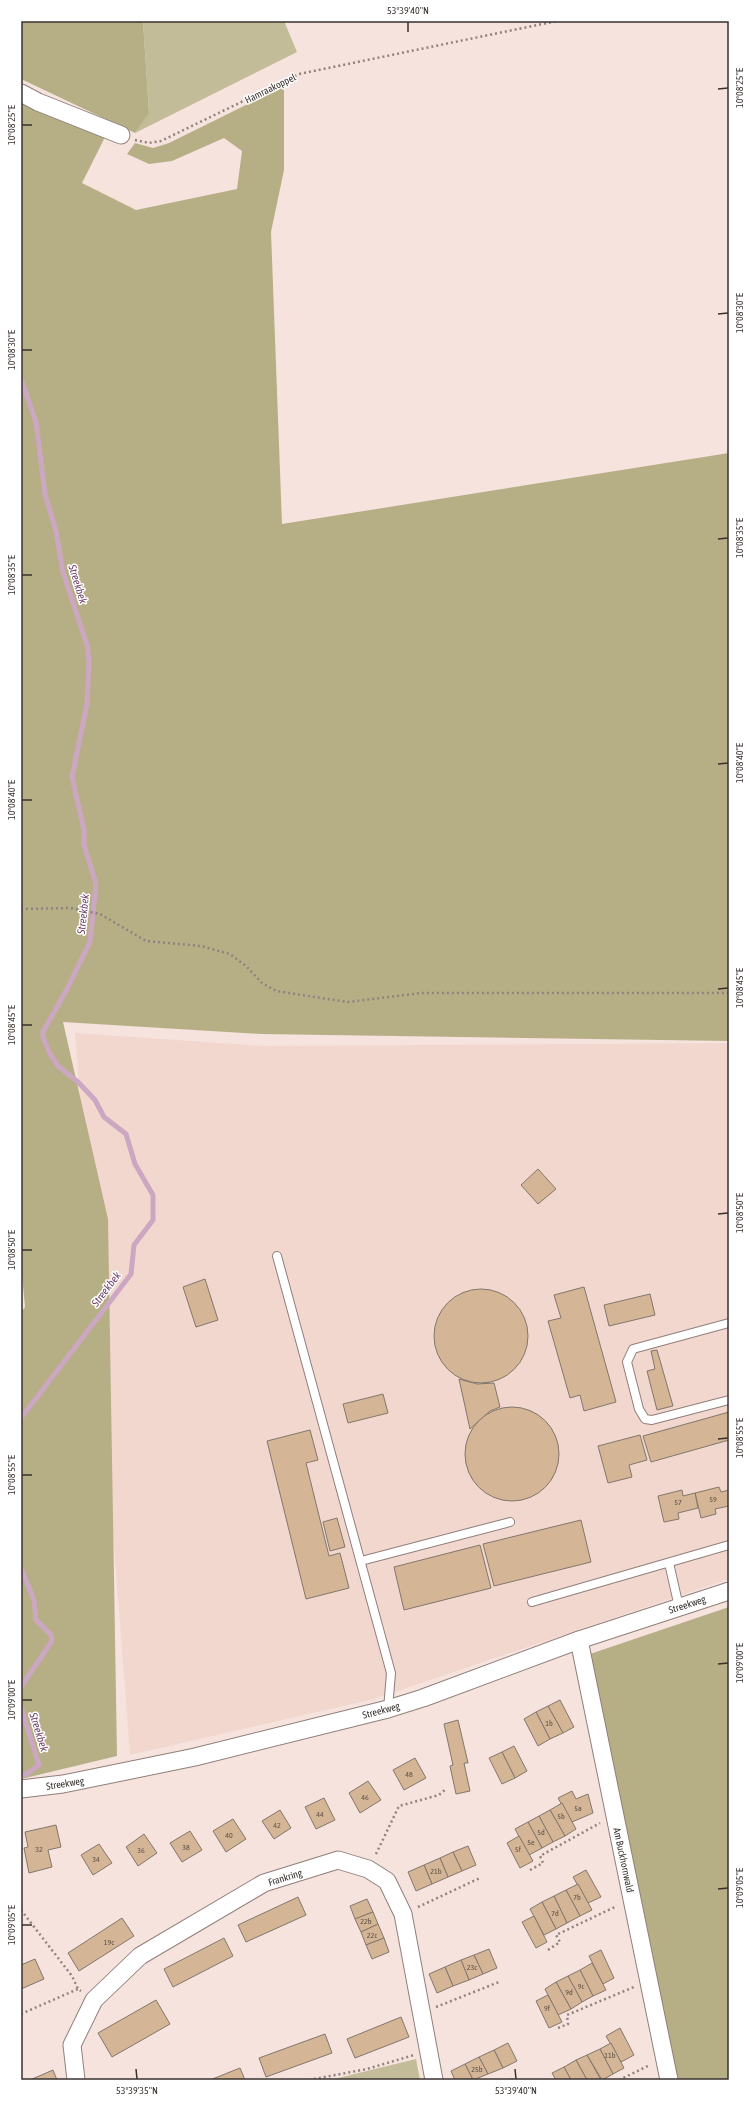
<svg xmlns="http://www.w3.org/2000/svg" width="750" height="2101" viewBox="0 0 750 2101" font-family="'Asap Condensed',sans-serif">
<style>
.built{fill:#f2d7cf}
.green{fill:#c2bc98}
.forest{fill:#b6af86}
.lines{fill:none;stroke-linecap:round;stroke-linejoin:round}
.stream{stroke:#cca7c2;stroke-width:5}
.building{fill:#d4b595;stroke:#82776c}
.lane-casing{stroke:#907f7a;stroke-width:10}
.street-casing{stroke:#907f7a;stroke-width:19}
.path{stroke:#90837f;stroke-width:2.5;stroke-dasharray:2 3;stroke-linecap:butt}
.lane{stroke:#fff;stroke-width:8}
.street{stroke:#fff;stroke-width:17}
.ticks{fill:none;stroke:#38312e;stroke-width:1.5}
.labels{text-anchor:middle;stroke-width:3;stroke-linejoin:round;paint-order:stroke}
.number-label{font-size:8px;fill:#5f5248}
.street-label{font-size:10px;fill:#38312e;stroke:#fff}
.water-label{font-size:11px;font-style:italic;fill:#6c3c62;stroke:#fff}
.neatline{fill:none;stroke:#38312e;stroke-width:1.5}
.ticks-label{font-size:10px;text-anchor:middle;fill:#38312e}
</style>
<rect width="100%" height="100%" fill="#f6e3de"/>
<polygon class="built" points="75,1033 265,1046 729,1043 729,1579 374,1699 130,1755"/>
<g class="green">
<polygon points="143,21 284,21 297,52 135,133 149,112"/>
<polygon points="416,2059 420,2080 330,2080"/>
</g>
<g class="forest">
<polygon points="21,21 143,21 149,113 135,133 21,79"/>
<polygon points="284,86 284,170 271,232 282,524 729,453 729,1041 261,1034 63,1022 108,1219 117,1756 21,1779 21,1312 25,1307 21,1264 21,103 105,137 82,183 136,210 237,189 242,151 224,138 172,161 149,164 127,154 135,143 153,148 169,143"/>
<polygon points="729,1607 729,2080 678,2080 587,1655"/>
</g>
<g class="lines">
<g class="stream">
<polyline points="21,379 36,422 45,494 56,531 63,572 87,645 89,661 87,704 72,777 84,830 84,845 96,884 90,942 67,989 43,1032 43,1037 50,1054 58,1066 78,1082 95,1100 104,1117 126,1134 135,1164 153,1195 153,1220 134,1245 131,1274 21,1418"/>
<polyline points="21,1568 34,1600 36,1620 51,1635 52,1641 21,1687"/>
<polyline points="21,1707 39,1765 27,1774 21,1775"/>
</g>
</g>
<g class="building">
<polygon points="538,1169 556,1189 538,1204 521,1185"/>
<polygon points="205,1279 218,1320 196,1327 183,1287"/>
<polygon points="584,1287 616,1402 584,1411 580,1395 570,1398 548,1321 561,1318 554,1295"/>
<circle cx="481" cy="1336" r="47"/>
<polygon points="650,1294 655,1315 609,1326 604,1305"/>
<polygon points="657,1350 673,1406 657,1410 647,1371 655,1369 651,1351"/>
<polygon points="459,1379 477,1384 494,1383 500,1407 490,1411 470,1429"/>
<polygon points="383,1394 388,1413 348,1423 343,1404"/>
<circle cx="512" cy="1454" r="47"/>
<polygon points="729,1412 729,1440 651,1462 643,1436"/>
<polygon points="310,1430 318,1460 306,1463 329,1556 340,1553 349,1588 306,1599 267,1441"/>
<polygon points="640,1435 647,1460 629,1465 632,1477 608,1483 598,1446"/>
<polygon points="719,1487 721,1492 729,1490 729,1506 715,1509 716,1514 701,1518 695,1493"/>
<polygon points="682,1490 683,1496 695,1493 698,1508 678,1513 679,1519 664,1522 658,1496"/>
<polygon points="337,1518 345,1547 330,1551 323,1522"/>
<polygon points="581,1520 591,1562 494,1586 483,1544"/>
<polygon points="480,1545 491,1588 404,1610 394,1567"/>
<polygon points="560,1700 574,1727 563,1733 548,1706"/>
<polygon points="548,1706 563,1733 550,1739 536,1712"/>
<polygon points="536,1712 550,1739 538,1746 524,1719"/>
<polygon points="458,1720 468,1763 464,1763 470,1791 456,1794 450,1766 453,1765 444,1724"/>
<polygon points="514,1746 527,1771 515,1778 502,1752"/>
<polygon points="502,1752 515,1778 502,1784 489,1758"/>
<polygon points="415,1758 426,1778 404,1790 393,1770"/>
<polygon points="368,1781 381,1800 360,1813 349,1793"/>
<polygon points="572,1791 576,1799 588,1794 593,1813 572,1822 558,1798"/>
<polygon points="324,1798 335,1820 316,1829 305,1807"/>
<polygon points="562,1803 576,1829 565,1836 550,1810"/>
<polygon points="280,1810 291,1828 274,1839 262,1821"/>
<polygon points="550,1810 565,1836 553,1842 539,1816"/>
<polygon points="539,1816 553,1842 542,1848 528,1822"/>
<polygon points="233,1819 246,1839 226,1852 213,1831"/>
<polygon points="528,1822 542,1848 529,1855 515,1829"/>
<polygon points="56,1825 61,1847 48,1850 52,1867 29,1873 24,1848 28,1847 25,1832"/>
<polygon points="190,1831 202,1850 182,1862 170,1843"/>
<polygon points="144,1834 157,1853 138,1866 126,1847"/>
<polygon points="519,1836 533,1861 520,1868 507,1843"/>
<polygon points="99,1844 112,1863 93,1875 81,1855"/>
<polygon points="468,1846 476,1865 462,1871 453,1852"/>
<polygon points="453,1852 462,1871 448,1877 440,1858"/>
<polygon points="440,1858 448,1877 432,1884 424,1865"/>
<polygon points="424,1865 432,1884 416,1891 408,1872"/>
<polygon points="586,1870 601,1897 588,1903 573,1877"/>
<polygon points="578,1884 592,1910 580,1916 566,1890"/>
<polygon points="566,1890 580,1916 567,1923 554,1896"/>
<polygon points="554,1896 567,1923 556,1929 542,1902"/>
<polygon points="298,1897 306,1915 246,1942 238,1925"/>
<polygon points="367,1899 373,1912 355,1919 350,1906"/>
<polygon points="542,1902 556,1929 544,1935 530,1909"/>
<polygon points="373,1912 378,1924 361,1932 355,1919"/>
<polygon points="534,1916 547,1942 536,1948 522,1922"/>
<polygon points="122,1918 134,1936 79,1971 68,1953"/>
<polygon points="378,1924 384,1938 366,1945 361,1932"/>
<polygon points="224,1938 233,1956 173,1987 164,1969"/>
<polygon points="384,1938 389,1952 372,1959 366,1945"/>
<polygon points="489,1949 497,1968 483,1974 474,1955"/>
<polygon points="601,1950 614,1978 603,1984 589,1956"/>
<polygon points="474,1955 483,1974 469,1980 461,1960"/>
<polygon points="35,1959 44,1979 21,1989 21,1965"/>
<polygon points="461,1960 469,1980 453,1986 445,1967"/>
<polygon points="592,1963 606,1990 593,1996 580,1970"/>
<polygon points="445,1967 453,1986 437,1993 429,1974"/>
<polygon points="580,1970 593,1996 582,2002 568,1976"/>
<polygon points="568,1976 582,2002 571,2009 556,1982"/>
<polygon points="556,1982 571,2009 558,2015 545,1989"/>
<polygon points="548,1995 562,2022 549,2028 536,2001"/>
<polygon points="156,2000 170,2024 112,2057 98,2033"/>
<polygon points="401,2017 409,2037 355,2058 347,2039"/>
<polygon points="620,2028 634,2055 621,2062 606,2036"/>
<polygon points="325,2034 332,2053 266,2077 259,2058"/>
<polygon points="508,2043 517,2061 503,2068 494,2050"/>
<polygon points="611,2043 624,2068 613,2074 600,2049"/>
<polygon points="600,2049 613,2074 602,2080 587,2055"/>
<polygon points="494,2050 503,2068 488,2074 479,2057"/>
<polygon points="587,2055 601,2080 587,2080 576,2060"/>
<polygon points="479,2057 488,2074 473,2080 465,2064"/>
<polygon points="576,2060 587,2080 571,2080 564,2067"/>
<polygon points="465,2064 473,2080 455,2080 451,2071"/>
<polygon points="564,2067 571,2080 556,2080 552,2073"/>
<polygon points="240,2068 245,2080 210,2080"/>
<polygon points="53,2070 57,2080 30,2080"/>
</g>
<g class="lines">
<defs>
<g id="lane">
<polyline points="277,1256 391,1673 388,1709"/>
<polyline points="729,1323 633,1349 627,1362 639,1409 645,1419 652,1420 729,1400"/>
<polyline points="361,1561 510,1522"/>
<polyline points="669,1563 679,1607"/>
<polyline points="532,1602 729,1545"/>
</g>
<g id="street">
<polyline points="21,93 38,102 121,135"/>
<polyline points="579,1640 669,2080"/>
<polyline points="21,1789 63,1784 195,1757 388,1709 423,1698 579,1640 729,1591"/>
<polyline points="76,2080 72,2045 94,2000 140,1956 264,1883 338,1860 368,1869 387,1881 403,1914 434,2080"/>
</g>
</defs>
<use href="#lane" class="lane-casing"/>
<use href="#street" class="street-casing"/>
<g class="path">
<polyline points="135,140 149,143 161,141 299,74 557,21"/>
<polyline points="21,909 70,908 100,914 146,941 201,946 230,954 246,966 262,983 276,991 348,1002 421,993 729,993"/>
<polyline points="376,1854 399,1806 439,1795 446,1789"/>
<polyline points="530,1870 543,1863 540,1856 600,1823"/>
<polyline points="418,1907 480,1878"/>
<polyline points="21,1910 72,1976 78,1989 81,1991"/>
<polyline points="548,1950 560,1942 556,1935 617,1906"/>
<polyline points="436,2007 499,1982"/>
<polyline points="21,2014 78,1989"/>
<polyline points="558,2028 568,2024 567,2015 634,1987"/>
<polyline points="309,2080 367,2069 414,2055"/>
<polyline points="511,2080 516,2078"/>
<polyline points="619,2080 650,2065"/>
</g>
<use href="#lane" class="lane"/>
<use href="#street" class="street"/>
</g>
<path class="ticks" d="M408 22V32M718 89 728 88M22 125H32M718 314 728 313M22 350H32M718 539 728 538M22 575H32M718 764 728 763M22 800H32M718 989 728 988M22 1025H32M718 1214 728 1213M22 1250H32M718 1439 728 1438M22 1475H32M718 1664 728 1663M22 1700H32M718 1889 728 1888M22 1925H32M136 2069 137 2079M515 2069 516 2079"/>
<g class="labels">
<g class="number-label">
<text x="713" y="1502">59</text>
<text x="678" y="1505">57</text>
<text x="549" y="1726">1b</text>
<text x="409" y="1777">48</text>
<text x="365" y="1800">46</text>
<text x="578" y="1811">5a</text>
<text x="320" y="1817">44</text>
<text x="561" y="1819">5b</text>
<text x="277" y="1828">42</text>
<text x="541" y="1835">5d</text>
<text x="229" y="1838">40</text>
<text x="531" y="1845">5e</text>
<text x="186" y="1850">38</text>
<text x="39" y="1852">32</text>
<text x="518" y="1852">5f</text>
<text x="141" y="1853">36</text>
<text x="96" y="1862">34</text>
<text x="436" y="1874">21b</text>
<text x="577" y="1900">7b</text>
<text x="555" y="1916">7d</text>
<text x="366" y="1924">22b</text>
<text x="372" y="1938">22c</text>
<text x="109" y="1945">19c</text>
<text x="472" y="1970">23c</text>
<text x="581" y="1989">9c</text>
<text x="569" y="1995">9d</text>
<text x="547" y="2011">9f</text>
<text x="610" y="2058">11b</text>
<text x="477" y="2072">25b</text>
</g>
<g class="street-label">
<text transform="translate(270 88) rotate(-26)" y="4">Hamraakoppel</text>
<text transform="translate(687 1604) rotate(-18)" y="4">Streekweg</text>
<text transform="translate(381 1710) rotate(-15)" y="4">Streekweg</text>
<text transform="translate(65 1783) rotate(-9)" y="4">Streekweg</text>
<text transform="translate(624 1860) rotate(78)" y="4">Am Buckhornwald</text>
<text transform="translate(285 1877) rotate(-17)" y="4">Frankring</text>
</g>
<g class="water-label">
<text transform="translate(78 584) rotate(73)" y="4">Streekbek</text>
<text transform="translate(83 914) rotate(-84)" y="4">Streekbek</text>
<text transform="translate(106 1289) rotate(-53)" y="4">Streekbek</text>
<text transform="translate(39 1732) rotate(73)" y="4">Streekbek</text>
</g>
</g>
<rect width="750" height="2101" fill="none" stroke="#ffffff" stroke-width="44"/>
<rect x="22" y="22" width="706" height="2057" class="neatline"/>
<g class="ticks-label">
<text x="408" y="14">53°39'40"N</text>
<text transform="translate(739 88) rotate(-90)" y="4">10°08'25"E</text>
<text transform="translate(11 125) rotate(-90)" y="4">10°08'25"E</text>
<text transform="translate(739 313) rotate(-90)" y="4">10°08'30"E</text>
<text transform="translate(11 350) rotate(-90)" y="4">10°08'30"E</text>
<text transform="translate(739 538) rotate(-90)" y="4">10°08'35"E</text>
<text transform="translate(11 575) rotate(-90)" y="4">10°08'35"E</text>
<text transform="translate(739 763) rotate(-90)" y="4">10°08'40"E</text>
<text transform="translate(11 800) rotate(-90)" y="4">10°08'40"E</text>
<text transform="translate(739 988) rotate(-90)" y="4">10°08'45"E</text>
<text transform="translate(11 1025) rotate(-90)" y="4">10°08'45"E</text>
<text transform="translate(739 1213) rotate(-90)" y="4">10°08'50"E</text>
<text transform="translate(11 1250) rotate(-90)" y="4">10°08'50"E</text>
<text transform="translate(739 1438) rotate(-90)" y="4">10°08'55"E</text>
<text transform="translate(11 1475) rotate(-90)" y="4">10°08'55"E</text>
<text transform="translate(739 1663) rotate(-90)" y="4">10°09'00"E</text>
<text transform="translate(11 1700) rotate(-90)" y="4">10°09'00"E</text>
<text transform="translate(739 1888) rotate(-90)" y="4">10°09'05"E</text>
<text transform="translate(11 1925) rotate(-90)" y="4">10°09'05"E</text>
<text x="137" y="2094">53°39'35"N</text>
<text x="516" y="2094">53°39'40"N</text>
</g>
</svg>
